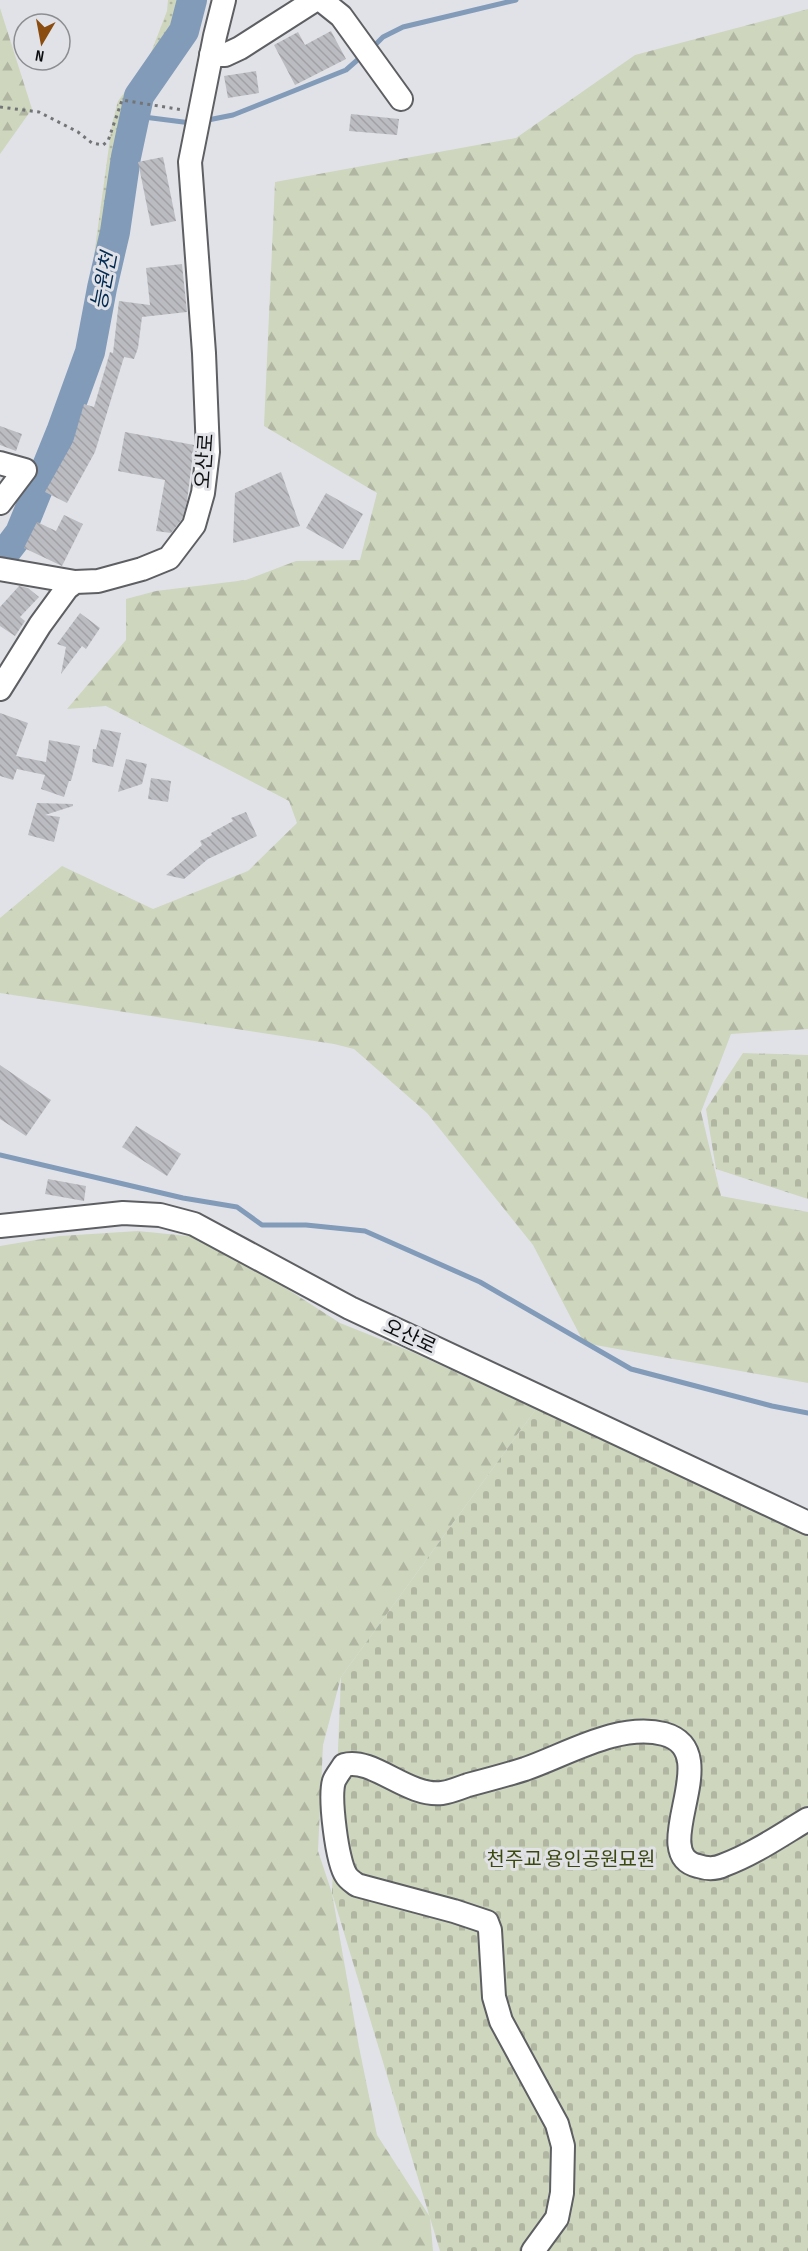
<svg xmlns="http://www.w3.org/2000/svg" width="808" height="2251" viewBox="0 0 808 2251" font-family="'Sofia Sans Condensed','Noto Sans KR',sans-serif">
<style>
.grass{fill:url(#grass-dots)}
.forest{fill:url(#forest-firs)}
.cemetery{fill:url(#cemetery-stones)}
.water{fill:url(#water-waves)}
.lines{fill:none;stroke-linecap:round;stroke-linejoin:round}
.stream{stroke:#829bb9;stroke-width:5}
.river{stroke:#829bb9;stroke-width:30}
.building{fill:url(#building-back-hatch)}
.minor-casing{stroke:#5e5f63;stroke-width:26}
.path{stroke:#737476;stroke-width:3;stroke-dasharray:3 4.5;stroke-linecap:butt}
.minor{stroke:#fff;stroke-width:22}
.labels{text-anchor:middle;stroke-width:6;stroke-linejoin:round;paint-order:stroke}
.street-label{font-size:20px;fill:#0c0d0e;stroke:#e1e2e7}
.park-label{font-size:20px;fill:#3c490e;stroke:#e1e2e7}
.water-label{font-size:21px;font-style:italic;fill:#032b52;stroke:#e1e2e7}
</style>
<defs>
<pattern id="grass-dots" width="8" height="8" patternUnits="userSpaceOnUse" patternTransform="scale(1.5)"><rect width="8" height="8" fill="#ced6be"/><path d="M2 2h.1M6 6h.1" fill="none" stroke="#b0b6a2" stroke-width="1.8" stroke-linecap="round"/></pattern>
<pattern id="forest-firs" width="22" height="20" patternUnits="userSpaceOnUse" patternTransform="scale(1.5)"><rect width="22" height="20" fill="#ced6be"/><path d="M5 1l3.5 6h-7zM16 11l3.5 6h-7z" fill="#b0b6a2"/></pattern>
<pattern id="cemetery-stones" width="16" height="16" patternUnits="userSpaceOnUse" patternTransform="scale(1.5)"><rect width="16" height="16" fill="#ced6be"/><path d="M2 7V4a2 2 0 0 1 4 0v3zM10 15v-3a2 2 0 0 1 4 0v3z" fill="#b0b6a2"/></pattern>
<pattern id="water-waves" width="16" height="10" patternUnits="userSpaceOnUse" patternTransform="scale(1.5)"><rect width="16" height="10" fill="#829bb9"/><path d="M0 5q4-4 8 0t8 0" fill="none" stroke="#697d95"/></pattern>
<pattern id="building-back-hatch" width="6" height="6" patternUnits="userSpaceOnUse" patternTransform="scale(1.5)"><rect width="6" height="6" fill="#bbbcc1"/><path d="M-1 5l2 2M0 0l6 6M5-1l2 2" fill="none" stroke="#a0a0a5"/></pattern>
</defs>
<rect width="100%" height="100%" fill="#e1e2e7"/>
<g class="grass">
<polygon points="168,0 188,0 181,29 137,95 122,161 112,235 88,350 37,484 30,484 25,487 72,379 84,329 112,124 118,101 147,63 167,11"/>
<polygon points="195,0 201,0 188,39 151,96 148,113 139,113 142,97 185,34"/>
<polygon points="141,122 147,123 139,137 130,171 118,270 102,351 93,379 66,442 39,495 39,488 63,432 93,351 103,288 118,229 135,126"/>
</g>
<g class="forest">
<polygon points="0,8 32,109 0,154"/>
<polygon points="808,9 808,1029 731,1034 701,1112 721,1196 808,1212 808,1383 584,1343 533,1245 427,1113 354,1049 334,1044 0,993 0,918 62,866 153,909 248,871 297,823 289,801 106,706 67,709 126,640 126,599 156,591 246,580 296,561 360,560 377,493 264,426 275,182 516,138 635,55"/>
<polygon points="138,1231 208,1238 340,1323 410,1351 536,1409 341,1677 323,1745 318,1851 332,1893 359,2047 377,2135 430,2217 433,2251 0,2251 0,1246 60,1236"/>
</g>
<g class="cemetery">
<polygon points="743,1053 808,1055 808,1199 716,1169 706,1109"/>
<polygon points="548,1400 808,1523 808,2251 440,2251 332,1893 341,1677 536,1409"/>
</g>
<polygon class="water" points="33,486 38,486 36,499 15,556 0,545 0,537 24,501 26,488"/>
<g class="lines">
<g class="stream">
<polyline points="372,48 383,37 403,27 516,0"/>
<polyline points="136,116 191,123"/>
<polyline points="203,121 233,115 286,94 346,70 362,56"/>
<polyline points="0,1155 183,1198 237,1207 262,1225 306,1225 365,1231 480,1282 631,1369 772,1406 808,1413"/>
</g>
<polyline class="river" points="0,559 20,533 61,432 90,352 102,288 115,232 126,157 139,96 184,31 192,0"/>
</g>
<g class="building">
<polygon points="331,31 346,59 295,85 274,45 298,32 305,45"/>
<polygon points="256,71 259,93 228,98 224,76"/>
<polygon points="351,114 399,119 397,135 349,131"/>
<polygon points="163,157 176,221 151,226 138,162"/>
<polygon points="182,264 187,312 142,317 138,348 134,359 124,357 95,452 67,503 45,492 73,442 84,404 94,407 110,352 113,353 119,301 150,305 146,268"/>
<polygon points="0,426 22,434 16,451 0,445"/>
<polygon points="125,432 194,445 187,501 182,519 171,533 156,531 165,480 118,471"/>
<polygon points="281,472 300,526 233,543 235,493"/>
<polygon points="326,493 363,514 343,549 306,528"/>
<polygon points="64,515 83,524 62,566 24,548 37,522 56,531"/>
<polygon points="19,586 28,588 39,597 20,617 25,621 15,636 0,626 0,607"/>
<polygon points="80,613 100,628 86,649 82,646 61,674 66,647 57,644"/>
<polygon points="0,713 28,723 16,756 46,762 49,740 80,746 71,781 69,781 64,797 41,789 45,775 17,769 13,780 0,776"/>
<polygon points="101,729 121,733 113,767 92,762 93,749 96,749"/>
<polygon points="126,759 147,764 142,784 118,792"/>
<polygon points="151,778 171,781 168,802 148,799"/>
<polygon points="37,803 73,804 73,806 45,815 60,817 54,842 28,835"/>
<polygon points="246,812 257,836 208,859 184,879 166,875 202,845 200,841 212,835 211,833 233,821 231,818"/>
<polygon points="0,1065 51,1100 26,1136 0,1119"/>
<polygon points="136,1126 181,1154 167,1176 122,1147"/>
<polygon points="48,1179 86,1186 84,1201 45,1194"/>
</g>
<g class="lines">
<defs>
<g id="minor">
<polyline points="321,0 341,16 401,99"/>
<polyline points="211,55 225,55 240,48 315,0"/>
<polyline points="0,463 25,470 0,503"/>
<polyline points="0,569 75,582"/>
<polyline points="0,689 40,625 67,588 75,582 98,581 142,569 169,558 194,525 203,493 208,452 204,353 190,162 215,36 224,0"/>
<polyline points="0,1226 123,1213 160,1215 194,1224 350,1308 808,1523"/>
<path d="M533 2251 557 2218 562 2193 563 2146 557 2124 501 2021 494 1997 490 1930 487 1922 454 1911 357 1885C353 1882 348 1879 346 1875 337 1862 329 1797 334 1781 336 1776 341 1770 344 1765 373 1757 407 1797 442 1793 450 1792 460 1788 468 1785 487 1780 506 1775 525 1769 566 1755 619 1722 664 1734 728 1752 645 1853 698 1866 707 1869 716 1869 724 1865 754 1854 781 1835 808 1819"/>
</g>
</defs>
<use href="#minor" class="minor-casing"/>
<polyline class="path" points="0,107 39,112 78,132 92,143 103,145 108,141 122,100 183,110"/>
<use href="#minor" class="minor"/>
</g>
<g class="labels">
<g class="street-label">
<text transform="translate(204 461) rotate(-86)" y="7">오산로</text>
<text transform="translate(410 1336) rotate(25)" y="7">오산로</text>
</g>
<g class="park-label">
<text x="571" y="1866">천주교 용인공원묘원</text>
</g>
<g class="water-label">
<text transform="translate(104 281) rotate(-79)" y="7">능원천</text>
</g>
</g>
<g transform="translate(42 42) rotate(190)"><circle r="28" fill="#e1e2e7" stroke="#8c8d90" stroke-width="1.5"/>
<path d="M0-4.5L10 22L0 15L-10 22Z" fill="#8a4c0f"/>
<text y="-9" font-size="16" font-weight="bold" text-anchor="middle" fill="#0c0d0e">N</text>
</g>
</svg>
